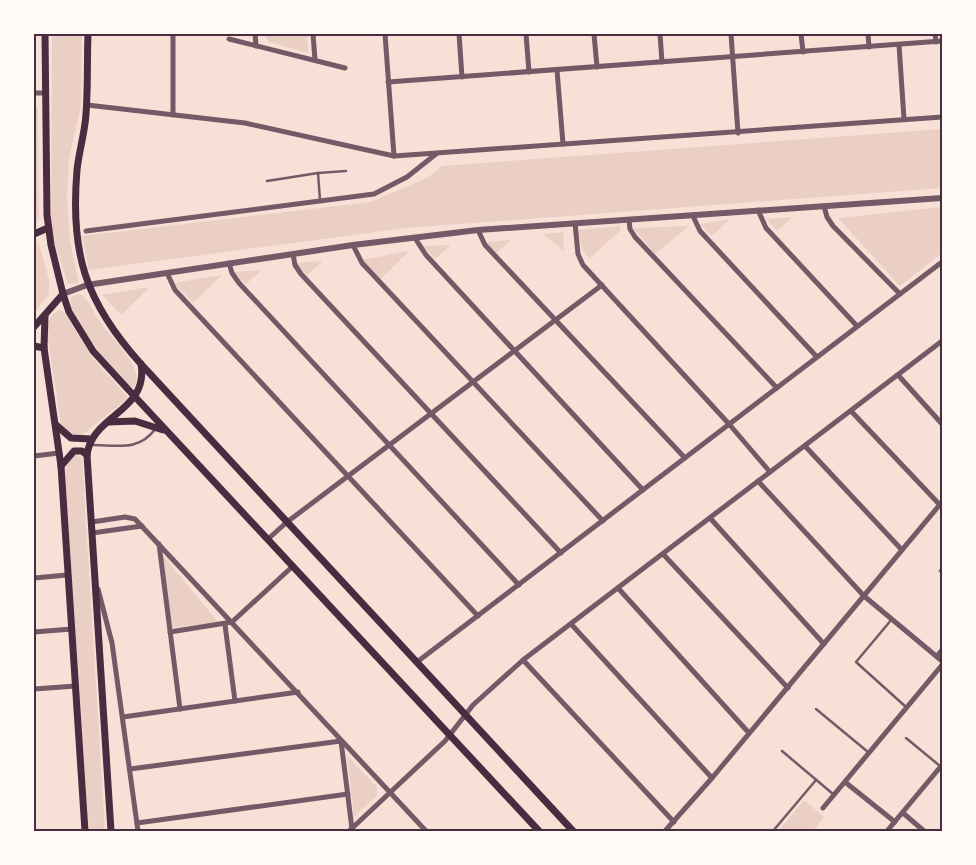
<svg xmlns="http://www.w3.org/2000/svg" width="976" height="865" viewBox="0 0 976 865" font-family="Karla,sans-serif">
<style>
.green{fill:#ebcfc5}
.lines{fill:none;stroke-linecap:round;stroke-linejoin:round}
.service{stroke:#755966;stroke-width:2.5}
.minor{stroke:#755966;stroke-width:5}
.tertiary{stroke:#755966;stroke-width:6}
.secondary{stroke:#4a2c40;stroke-width:7}
.neatline{fill:none;stroke:#4a2c40;stroke-width:2}
</style>
<rect width="100%" height="100%" fill="#f7e1d7"/>
<g class="green">
<polygon points="52,34 82,34 81,105 69,159 67,197 70,241 79,283 68,284 51,233"/>
<polygon points="264,34 307,34 308,53 269,42"/>
<polygon points="34,105 38,107 39,215 36,226 34,227"/>
<polygon points="942,129 942,188 406,228 89,270 82,236 370,202 427,178 442,166"/>
<polygon points="942,207 942,253 900,286 838,218"/>
<polygon points="793,217 777,231 766,219"/>
<polygon points="730,219 712,236 700,224"/>
<polygon points="620,226 621,230 589,259 582,249 578,230"/>
<polygon points="689,226 655,254 633,228"/>
<polygon points="563,232 564,251 543,234"/>
<polygon points="511,240 495,254 484,242"/>
<polygon points="38,241 49,280 49,294 34,313 34,243"/>
<polygon points="451,245 435,259 423,246"/>
<polygon points="409,251 380,280 361,260"/>
<polygon points="323,261 307,275 295,263"/>
<polygon points="262,270 246,284 234,272"/>
<polygon points="222,275 193,303 174,283"/>
<polygon points="150,287 121,315 102,295"/>
<path d="M77 294C86 295 89 303 93 310 104 332 127 349 136 372 137 375 137 379 136 383L133 387 128 385C115 369 65 317 71 297Z"/>
<path d="M59 310 64 312 91 356 128 398 81 436 71 435 61 426 47 332C48 322 50 314 59 310Z"/>
<polygon points="75,455 82,457 105,831 89,831 65,474 67,465"/>
<polygon points="162,554 218,622 172,628"/>
<polygon points="347,756 377,787 377,795 354,817"/>
<polygon points="804,800 824,817 813,831 778,831"/>
</g>
<g class="lines">
<g class="service">
<polyline points="318,173 346,171"/>
<polyline points="267,181 318,173 320,200"/>
<path d="M91 445C117 445 139 452 156 428"/>
<polyline points="940,571 942,568"/>
<polyline points="892,619 856,662 906,707"/>
<polyline points="816,709 868,752"/>
<polyline points="906,738 940,766"/>
<polyline points="782,751 833,794"/>
<polyline points="761,830 763,831"/>
<polyline points="773,831 816,780"/>
</g>
<g class="minor">
<polyline points="255,34 256,46"/>
<polyline points="313,34 315,60"/>
<polyline points="385,34 394,156"/>
<polyline points="459,34 462,77"/>
<polyline points="526,34 529,72"/>
<polyline points="594,34 597,67"/>
<polyline points="660,34 662,62"/>
<polyline points="731,34 738,133"/>
<polyline points="801,34 803,52"/>
<polyline points="868,34 869,47"/>
<polyline points="935,34 936,42"/>
<polyline points="229,39 345,68"/>
<polyline points="899,45 904,119"/>
<polyline points="557,70 563,144"/>
<polyline points="388,82 942,41"/>
<polyline points="34,93 44,93"/>
<polyline points="87,105 245,123 394,156 942,117"/>
<polyline points="173,115 173,34"/>
<polyline points="824,206 827,217 833,226 900,294"/>
<polyline points="758,210 766,228 857,326"/>
<polyline points="693,216 700,231 817,357"/>
<polyline points="629,220 630,229 635,237 777,388"/>
<polyline points="575,223 578,254 583,265 729,424 770,472"/>
<polyline points="478,230 485,245 685,458"/>
<polyline points="86,231 374,194 407,177 436,154"/>
<polyline points="415,238 426,255 643,490"/>
<polyline points="353,245 362,263 603,521"/>
<polyline points="293,254 295,265 301,274 561,553"/>
<polyline points="229,263 232,273 239,283 519,585"/>
<polyline points="167,273 175,290 478,616"/>
<polyline points="898,375 942,424"/>
<polyline points="851,411 940,505"/>
<polyline points="805,446 902,550"/>
<polyline points="34,456 59,453"/>
<polyline points="758,481 864,596 942,661"/>
<polyline points="710,518 824,644"/>
<polyline points="92,522 125,517 135,519 426,831"/>
<polyline points="92,533 142,526"/>
<polyline points="268,539 287,522 602,285"/>
<polyline points="159,544 180,709"/>
<polyline points="663,554 788,688"/>
<polyline points="34,578 67,575"/>
<polyline points="618,588 749,733"/>
<polyline points="98,589 112,643 138,831"/>
<polyline points="571,624 712,778"/>
<polyline points="225,625 235,701"/>
<polyline points="34,632 72,629"/>
<polyline points="170,632 232,622 293,566"/>
<polyline points="937,656 942,650"/>
<polyline points="523,660 674,822"/>
<polyline points="417,662 942,262"/>
<polyline points="34,689 76,686"/>
<polyline points="123,717 298,692"/>
<polyline points="130,769 341,741 352,829"/>
<polyline points="845,782 895,822"/>
<polyline points="823,808 942,665"/>
<polyline points="903,813 924,831"/>
<polyline points="137,823 348,794"/>
<polyline points="349,831 445,741 473,705 523,660 942,341"/>
<polyline points="665,831 712,778 942,502"/>
<polyline points="887,831 942,765"/>
</g>
<polyline class="tertiary" points="63,294 87,285 353,245 478,230 942,198"/>
<g class="secondary">
<polyline points="45,34 47,215 51,245 63,294 69,312 93,351 125,386 539,831"/>
<path d="M88 34C87 60 88 87 86 114 85 132 79 151 77 170 70 253 85 302 141 364L573 831"/>
<polyline points="34,234 48,228"/>
<polyline points="45,316 44,348 61,466 85,831"/>
<polyline points="34,327 63,294"/>
<polyline points="34,346 44,348"/>
<polyline points="108,422 135,421 163,430"/>
<polyline points="56,425 71,438 91,439"/>
<polyline points="61,466 74,451 82,451 87,455"/>
<path d="M111 831 87 455C92 414 149 412 141 364"/>
</g>
</g>
<rect width="976" height="865" fill="none" stroke="#fffaf5" stroke-width="70"/>
<rect x="35" y="35" width="906" height="795" class="neatline"/>
</svg>
